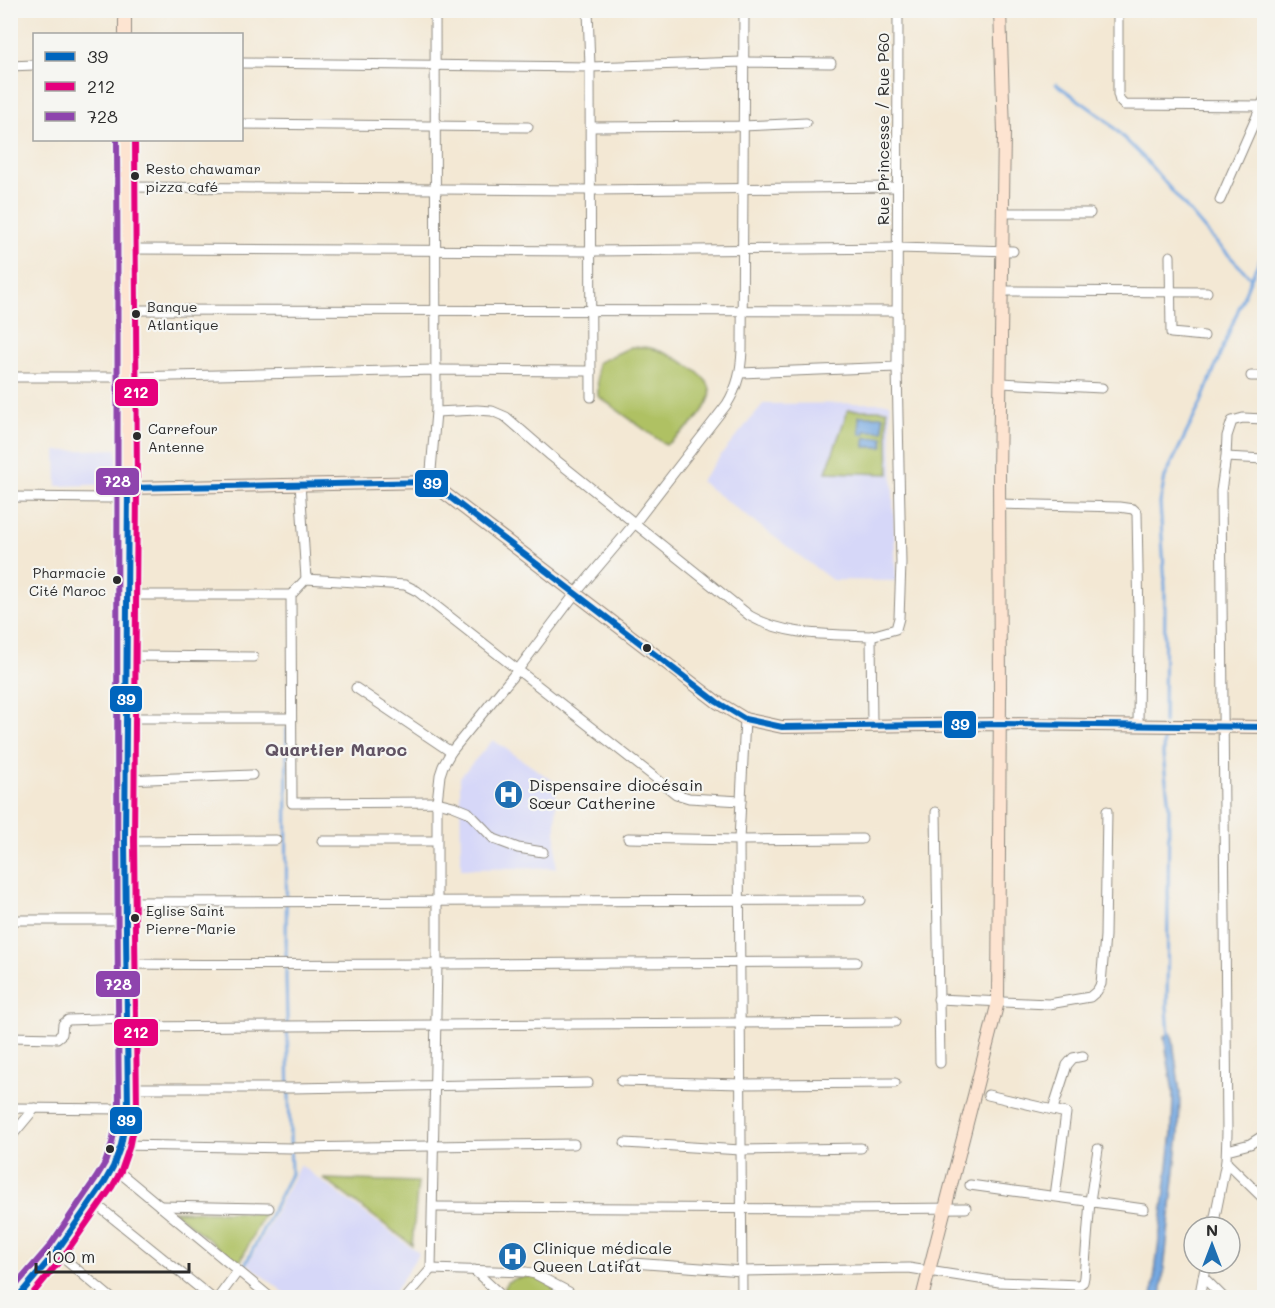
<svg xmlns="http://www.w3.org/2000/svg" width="1275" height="1308" viewBox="0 0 1275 1308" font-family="Mali,sans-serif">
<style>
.built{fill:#d6d7f8}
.green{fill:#afc164;stroke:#6d7648;stroke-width:1.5}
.water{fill:#74a7e0;stroke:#506986;stroke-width:1.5}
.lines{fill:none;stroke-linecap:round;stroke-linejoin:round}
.stream{stroke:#74a7e0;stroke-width:3}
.street-casing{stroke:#8f8a80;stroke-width:11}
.secondary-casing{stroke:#8f8a80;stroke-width:14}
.street{stroke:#fff;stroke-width:9}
.secondary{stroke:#fde4d1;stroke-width:12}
.bus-1-casing{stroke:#f6f6f2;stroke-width:10}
.bus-2-casing{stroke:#f6f6f2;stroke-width:10}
.bus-3-casing{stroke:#f6f6f2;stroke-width:10}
.bus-1{stroke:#0065bd;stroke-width:6}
.bus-2{stroke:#e5007d;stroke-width:6}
.bus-3{stroke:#8e44ad;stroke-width:6}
.bus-dot{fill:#2b2b2b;stroke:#f6f6f2;stroke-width:2}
.labels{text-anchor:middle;stroke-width:4.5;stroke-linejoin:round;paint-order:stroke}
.bus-label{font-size:14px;fill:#2b2b2b;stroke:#f6f6f2;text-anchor:start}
.street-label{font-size:16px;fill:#2b2b2b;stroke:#f6f6f2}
.poi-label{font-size:16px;fill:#2b2b2b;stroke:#f6f6f2;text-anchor:start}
.neighbourhood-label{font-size:18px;font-weight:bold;fill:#615363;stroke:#f6f6f2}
.line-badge{stroke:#f6f6f2;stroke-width:2}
.badge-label{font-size:16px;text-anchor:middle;font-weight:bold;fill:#fff}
</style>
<rect width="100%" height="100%" fill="#f6f6f2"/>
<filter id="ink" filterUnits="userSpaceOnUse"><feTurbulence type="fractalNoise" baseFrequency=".0167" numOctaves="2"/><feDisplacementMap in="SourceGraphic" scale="12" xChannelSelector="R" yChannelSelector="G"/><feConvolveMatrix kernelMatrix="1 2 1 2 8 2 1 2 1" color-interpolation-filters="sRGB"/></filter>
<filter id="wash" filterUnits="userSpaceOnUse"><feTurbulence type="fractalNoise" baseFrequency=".008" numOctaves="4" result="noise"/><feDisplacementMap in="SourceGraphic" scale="24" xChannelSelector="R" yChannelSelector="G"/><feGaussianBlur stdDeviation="1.35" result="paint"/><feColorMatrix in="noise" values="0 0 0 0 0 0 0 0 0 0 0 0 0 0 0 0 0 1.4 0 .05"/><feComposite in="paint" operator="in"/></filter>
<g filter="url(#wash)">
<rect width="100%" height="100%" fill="#f3e8d4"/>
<g class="built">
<polygon points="890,403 896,581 832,580 700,481 763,404"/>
<polygon points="117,449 118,484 57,486 56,451"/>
<polygon points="493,740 556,783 556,868 461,869 460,777"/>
<polygon points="300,1165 419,1253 391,1297 290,1297 248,1264"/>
</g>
<g class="green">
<path d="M631 347C638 347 647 346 654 349 671 354 716 376 710 397 703 418 683 432 666 445L598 396 597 363Z"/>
<polygon points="848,410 887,410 889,474 826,472"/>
<polygon points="324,1179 418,1182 412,1245"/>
<polygon points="173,1211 264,1213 239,1264"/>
<polygon points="533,1276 558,1286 557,1297 508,1297 503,1292 507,1282 517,1278"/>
</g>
<g class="water">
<polygon points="859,416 883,416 883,431 865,431 865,434 860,434"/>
<polygon points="883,437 883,447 865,447 865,438"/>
<polygon points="1172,1034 1180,1092 1179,1134 1161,1297 1152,1297 1172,1133 1173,1092 1164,1036"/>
</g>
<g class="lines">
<g class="stream">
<polyline points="1056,84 1105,119 1144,158 1212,238 1251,278"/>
<polyline points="1164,723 1165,587 1160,503 1165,477 1200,405 1251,278 1264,251"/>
<polyline points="1164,729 1163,755 1169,806 1167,1007 1169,1037"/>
<polyline points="244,1267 291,1174 286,979 287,729"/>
</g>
</g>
</g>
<g filter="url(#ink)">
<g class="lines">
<defs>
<g id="street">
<polyline points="588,10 590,67 591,397"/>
<polyline points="1118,10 1118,94 1120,101 1124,105 1262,106"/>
<polyline points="242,63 590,67 743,62 831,63"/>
<polyline points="10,66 34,65"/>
<polyline points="242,124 528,127"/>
<polyline points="591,127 742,126 806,123"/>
<polyline points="127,187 591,190 897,187"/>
<polyline points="1220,200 1264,100"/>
<polyline points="1004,213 1090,213"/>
<polyline points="127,249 591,251 897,248 1013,251"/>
<polyline points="1170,256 1171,333 1204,336"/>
<polyline points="1003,291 1207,292"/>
<polyline points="127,310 897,311"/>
<polyline points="741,373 897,367"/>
<polyline points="1251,376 1264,376"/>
<polyline points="10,377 127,377 435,370 591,371"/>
<polyline points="1001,383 1102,388"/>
<path d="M436 412 477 410 492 411 506 417 551 456 750 616C787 637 829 634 871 636L872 725"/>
<polyline points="1226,457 1264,459"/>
<polyline points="430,482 436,412 435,10"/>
<polyline points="300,483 306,579"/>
<polyline points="10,497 110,498 128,488"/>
<polyline points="999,504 1119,507 1133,509 1137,513 1139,622 1138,725"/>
<polyline points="127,595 291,595"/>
<polyline points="871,636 896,629 899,618 901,563 897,367 898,10"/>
<polyline points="127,656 253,657"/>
<polyline points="356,688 451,752"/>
<polyline points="126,718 291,718"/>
<polyline points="125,780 252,775"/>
<polyline points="936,812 940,1063"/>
<polyline points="628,838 739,840 862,839"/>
<polyline points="125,841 276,840"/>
<polyline points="322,841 436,841"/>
<polyline points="543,852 518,848 494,839 468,812 453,806 437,802 292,803 291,595 306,579 405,585 417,591 676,794 689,798 741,801"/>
<polyline points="126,902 861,900"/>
<polyline points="10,920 126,920"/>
<path d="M127 964C370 966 613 962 856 962"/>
<polyline points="938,999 1049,1004 1090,997 1097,991 1101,984 1105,936 1107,811"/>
<polyline points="128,1027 895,1022"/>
<polyline points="10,1037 57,1038 62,1034 63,1024 68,1020 127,1018"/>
<polyline points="621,1081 741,1084 895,1083"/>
<polyline points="128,1088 291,1088 588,1083"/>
<polyline points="988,1095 1066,1113 1055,1196"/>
<polyline points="10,1108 128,1109"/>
<polyline points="1053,1109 1067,1065 1073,1058 1083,1056"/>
<polyline points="10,1138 35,1108"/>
<polyline points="625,1143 741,1150 861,1148"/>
<polyline points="121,1145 292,1148 574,1144"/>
<polyline points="1227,1150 1250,1144 1264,1135"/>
<polyline points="1226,1162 1264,1199"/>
<polyline points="113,1167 271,1298"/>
<polyline points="970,1185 1144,1209"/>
<polyline points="92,1201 212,1298"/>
<polyline points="160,1206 269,1208"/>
<polyline points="433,1207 839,1209 966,1208"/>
<polyline points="1213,1227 1226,1162 1227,1133 1221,491 1226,457 1227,436 1232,421 1243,418 1264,419"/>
<polyline points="56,1252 111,1298"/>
<polyline points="633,1263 742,1271 909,1268 999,1282 1079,1285 1083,1282 1084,1277 1090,1201 1098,1149"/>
<polyline points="431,1269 526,1272 535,1274 569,1292 565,1298"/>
<polyline points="474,1270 504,1298"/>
<polyline points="1203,1277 1224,1298"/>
<polyline points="218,1298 238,1271"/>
<path d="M406 1298 431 1269 437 963V802L440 775 443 766 451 752 517 671 575 594 635 523 727 404C738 386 741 371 742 350L744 10"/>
<polyline points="742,1298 739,840 745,719"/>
<polyline points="1199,1298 1206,1263"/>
</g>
<g id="secondary">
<polyline points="125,10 125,34"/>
<polyline points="128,488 430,482 717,702 745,719 782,727 1000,724 1264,727"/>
<polyline points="17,1298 56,1252 104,1183 113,1167 121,1145 128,1109 125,841 128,488 126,140"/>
<polyline points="922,1298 998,1002 1000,695 999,475 1004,132 1000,10"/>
</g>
</defs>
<use href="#street" class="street-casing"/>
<use href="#secondary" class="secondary-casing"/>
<use href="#street" class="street"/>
<use href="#secondary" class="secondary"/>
<defs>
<g id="bus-1">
<polyline points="128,488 430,482 717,702 745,719 782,727 1000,724 1264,727"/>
<polyline points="17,1298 56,1252 104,1183 113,1167 121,1145 128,1109 125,841 128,488"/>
</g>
<polyline id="bus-2" points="29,1298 63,1257 112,1187 121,1171 129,1148 137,1110 134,841 137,488 135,140"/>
<path id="bus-3" d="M10 1292 49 1247 96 1178 105 1163 112 1143 119 1108C115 785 119 463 117 140"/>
</defs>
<use href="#bus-1" class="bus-1-casing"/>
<use href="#bus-2" class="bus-2-casing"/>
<use href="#bus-3" class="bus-3-casing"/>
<use href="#bus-1" class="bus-1"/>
<use href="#bus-2" class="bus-2"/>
<use href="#bus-3" class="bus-3"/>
</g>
</g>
<defs>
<symbol id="hospital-disc" viewBox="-11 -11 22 22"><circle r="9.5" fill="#1f6fb2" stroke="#f6f6f2"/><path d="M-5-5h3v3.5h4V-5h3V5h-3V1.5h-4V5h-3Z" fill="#fff"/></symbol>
</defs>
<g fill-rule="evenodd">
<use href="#hospital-disc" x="492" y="778" width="33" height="33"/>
<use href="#hospital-disc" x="496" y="1240" width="33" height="33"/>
</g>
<g class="bus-dot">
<circle cx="135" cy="176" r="5"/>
<circle cx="136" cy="314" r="5"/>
<circle cx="137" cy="436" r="5"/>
<circle cx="117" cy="580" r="5"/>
<circle cx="647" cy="648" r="5"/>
<circle cx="135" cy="918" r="5"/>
<circle cx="110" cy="1149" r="5"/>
</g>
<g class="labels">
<g class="bus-label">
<text x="146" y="174">Resto chawamar<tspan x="146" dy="18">pizza café</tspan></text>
<text x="147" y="312">Banque<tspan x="147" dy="18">Atlantique</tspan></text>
<text x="148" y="434">Carrefour<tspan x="148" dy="18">Antenne</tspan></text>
<text x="106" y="578" text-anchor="end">Pharmacie<tspan x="106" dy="18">Cité Maroc</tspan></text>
<text x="146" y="916">Eglise Saint<tspan x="146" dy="18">Pierre-Marie</tspan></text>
</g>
<g class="street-label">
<text transform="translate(883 129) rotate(-90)" y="6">Rue Princesse / Rue P60</text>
</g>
<g class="poi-label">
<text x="529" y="791">Dispensaire diocésain<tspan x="529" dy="18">Sœur Catherine</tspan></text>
<text x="533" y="1254">Clinique médicale<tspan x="533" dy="18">Queen Latifat</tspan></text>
</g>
<g class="neighbourhood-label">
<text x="336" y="756">Quartier Maroc</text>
</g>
</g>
<g class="line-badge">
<rect x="114" y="378" width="45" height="29" rx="6" fill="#e5007d"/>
<rect x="95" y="467" width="45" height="29" rx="6" fill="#8e44ad"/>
<rect x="414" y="469" width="35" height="29" rx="6" fill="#0065bd"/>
<rect x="109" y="685" width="34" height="28" rx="6" fill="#0065bd"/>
<rect x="943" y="710" width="34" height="29" rx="6" fill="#0065bd"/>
<rect x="95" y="970" width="46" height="28" rx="6" fill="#8e44ad"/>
<rect x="113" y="1018" width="46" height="29" rx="6" fill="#e5007d"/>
<rect x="109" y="1106" width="34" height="29" rx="6" fill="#0065bd"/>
</g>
<g class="badge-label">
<text x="136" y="398">212</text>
<text x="117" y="487">728</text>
<text x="432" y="489">39</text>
<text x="126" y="705">39</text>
<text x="960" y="730">39</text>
<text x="118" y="990">728</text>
<text x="136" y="1038">212</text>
<text x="126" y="1126">39</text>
</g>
<rect width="1275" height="1308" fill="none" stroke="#f6f6f2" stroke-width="36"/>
<rect x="33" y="33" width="210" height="108" fill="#f6f6f2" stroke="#a5a5a2" stroke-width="1.5"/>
<rect x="45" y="52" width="30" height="9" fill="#0065bd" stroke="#a5a5a2" stroke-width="1.5"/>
<text x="87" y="63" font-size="18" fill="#2b2b2b">39</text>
<rect x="45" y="82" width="30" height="9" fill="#e5007d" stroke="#a5a5a2" stroke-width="1.5"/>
<text x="87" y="93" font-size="18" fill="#2b2b2b">212</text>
<rect x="45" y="112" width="30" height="9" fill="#8e44ad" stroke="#a5a5a2" stroke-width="1.5"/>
<text x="87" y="123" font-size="18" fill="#2b2b2b">728</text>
<g transform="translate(1212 1245)"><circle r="28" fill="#f6f6f2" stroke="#a5a5a2" stroke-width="1.5"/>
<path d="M0-4.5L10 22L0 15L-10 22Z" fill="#1f6fb2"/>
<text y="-9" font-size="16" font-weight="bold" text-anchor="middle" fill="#2b2b2b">N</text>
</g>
<path d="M36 1263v9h153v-9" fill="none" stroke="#2b2b2b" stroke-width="3"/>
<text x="45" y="1263" font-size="18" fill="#2b2b2b" stroke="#f6f6f2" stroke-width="4.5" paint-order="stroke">100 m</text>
</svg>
